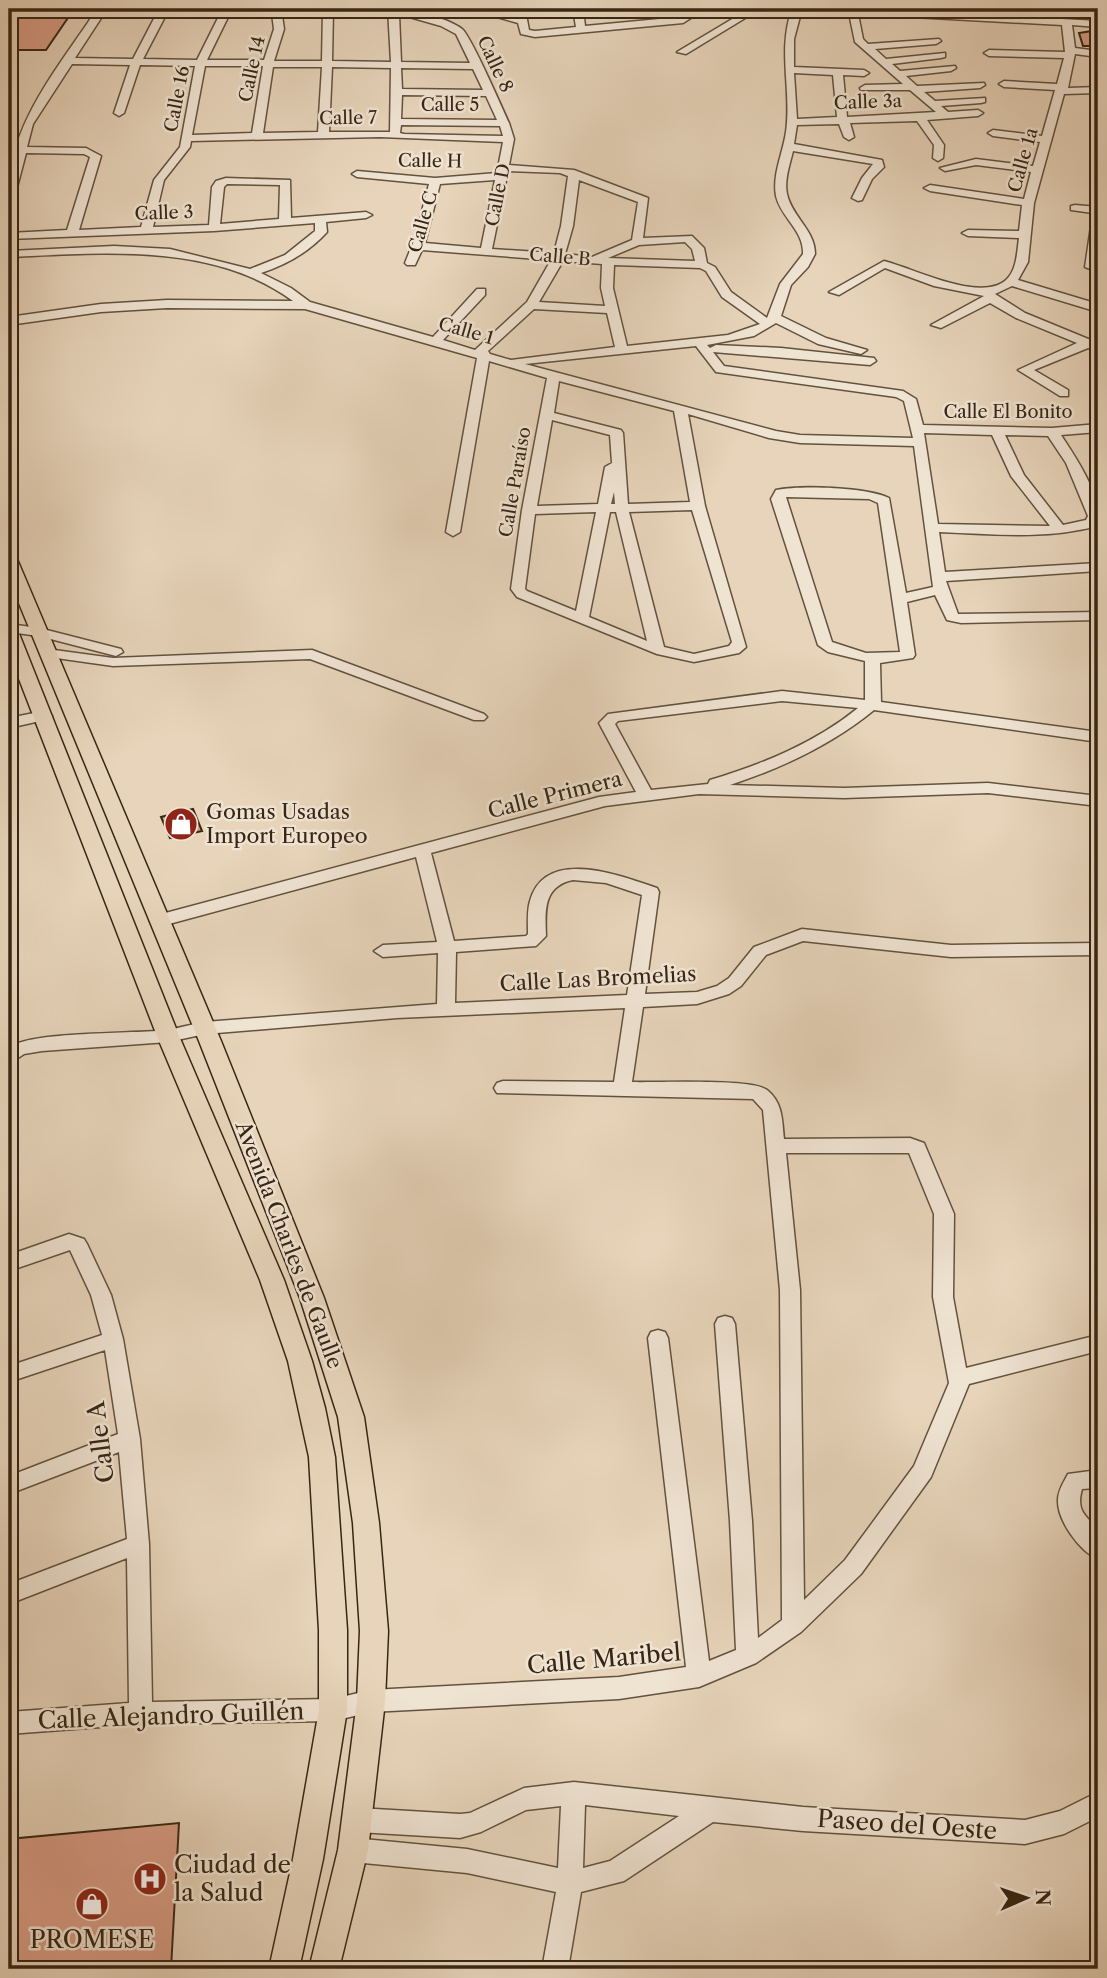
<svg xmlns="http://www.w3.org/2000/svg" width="1107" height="1978" viewBox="0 0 1107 1978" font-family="'Libre Caslon Text',serif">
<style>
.building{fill:#d99d85;stroke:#372614;stroke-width:2}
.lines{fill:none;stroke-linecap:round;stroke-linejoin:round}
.minor-casing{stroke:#63523e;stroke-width:3}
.major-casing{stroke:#372614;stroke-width:3}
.minor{fill:#efe3d2;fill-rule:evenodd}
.major{fill:#e7d4ba;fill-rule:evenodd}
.labels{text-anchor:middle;stroke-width:5;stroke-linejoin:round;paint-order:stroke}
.far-street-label{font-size:18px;fill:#372614;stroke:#efe3d2}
.street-label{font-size:21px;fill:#372614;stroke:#efe3d2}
.poi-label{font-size:21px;fill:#372614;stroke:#efe3d2;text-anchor:start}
.near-street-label{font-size:24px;fill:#372614;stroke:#efe3d2}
.near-poi-label{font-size:24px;fill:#372614;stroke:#efe3d2;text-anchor:start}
</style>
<rect width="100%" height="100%" fill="#e7d4ba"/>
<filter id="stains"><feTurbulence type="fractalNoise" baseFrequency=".00286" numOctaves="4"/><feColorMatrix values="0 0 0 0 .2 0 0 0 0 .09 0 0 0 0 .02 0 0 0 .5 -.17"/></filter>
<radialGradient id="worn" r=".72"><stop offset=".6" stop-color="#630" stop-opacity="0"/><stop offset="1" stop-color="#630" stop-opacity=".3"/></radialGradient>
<g class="building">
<polygon points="9,9 74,9 46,50 9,50"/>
<polygon points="1098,30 1098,46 1083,46 1079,33"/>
<polygon points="193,809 202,831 170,838 161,817"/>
<polygon points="179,1823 171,1969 9,1969 9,1839"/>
</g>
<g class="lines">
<defs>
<g id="minor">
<path d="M97 9H107L75 58 133 59 159 9H169L143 59 197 60 221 12H201L196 9H281L284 29 274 61H322L323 9H333L332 61 391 62 388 9C407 9 447 17 462 29 471 36 502 108 509 123L514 139 509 165 574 170 648 198 643 238 692 236 704 248 707 263 715 267 731 292 767 318 780 284 803 254C804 230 781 218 776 196 772 175 783 153 786 132 792 90 777 51 792 9H802L794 39V67L864 70 869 73 864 76 843 75 847 117 936 112 910 90H861L860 88 865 85 903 84 855 42 849 13 827 12 822 9H875L1098 21V27L1072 25 1075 48 1098 51V57L1075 54 1068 88 1098 87V93L1064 94 1034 203 1028 262 1018 280 1098 304V312L1012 286 995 294 1025 313 1098 343V351L1088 348 1034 370 1068 390V396H1060L1018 370 1077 343 1016 318 990 303 941 328 931 325 984 296 934 286 885 268 839 295 829 292 884 261C913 268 980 303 1006 280 1017 270 1017 252 1019 238L968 236 962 233 968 230 1019 231 1022 205 930 191 924 188 930 185 1024 199 1031 172 976 165 945 171 940 168 976 159 1033 166 1040 142 993 136 988 133 993 130 1042 136 1055 90 1004 87 999 84 1004 81 1057 84 1064 58 989 56 984 53 989 50 1065 52 1062 25 858 14 863 39 868 44 939 39 941 41 936 44 875 49 886 59 945 53V57L941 58 892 64 900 71 955 66 956 68 951 71 906 76 917 86 984 83 985 85 980 88 924 92 935 101 985 98V102L981 103 941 106 948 112 978 110 983 113 978 116 927 120 944 145 943 158 938 161 933 158 934 145 917 121 850 123 854 137 849 140 844 137 839 124 797 125 794 144 882 160 884 167 872 179 862 200 858 201 852 198 862 178 873 164 793 151C790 164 784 180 787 194 792 217 815 230 815 254L808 267 791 285 781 316 826 338 867 350 861 354 818 344 776 323 754 336 707 345 710 348 716 345 781 348 874 358 876 361 870 365 713 352 724 366 903 391 916 399 923 425 1052 428 1098 424V432L1061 435C1076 458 1104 498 1097 526 1045 540 992 534 939 532L945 572 1098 563V571L946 581 958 614 1098 612V620L961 623 947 620 935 595 907 602 915 655 913 658 880 663 881 702 1098 732V742L874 710C831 745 782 768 730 785L844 788 988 783 1098 796V806L988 793 844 798 699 794 605 806 431 853 454 941 526 936 528 934C528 923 527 911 530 901 545 846 621 876 657 888L659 892 645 994 697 992 717 986 729 978 754 947 802 929 951 945 1098 943V955L951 957 803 941 766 955 741 986 729 994 697 1004 643 1007 632 1082C656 1083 752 1078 767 1090 783 1103 782 1120 784 1139L910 1138 924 1143 954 1214 953 1297 966 1368 1098 1335V1351L969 1384 931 1477 861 1574 801 1632 756 1663 699 1687 619 1699 371 1712 333 1721 141 1724 9 1734V1712L129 1703 127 1558 9 1604V1584L127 1539 119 1452 9 1494V1476L118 1434 105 1350 9 1382V1366L102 1335 91 1295 70 1250 9 1271V1255L69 1234 84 1239 87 1244 111 1295 123 1339 140 1439 149 1544 152 1702 333 1699 371 1690 619 1677 686 1667 648 1338 651 1332 658 1330 665 1332 668 1338 709 1661 736 1650 730 1521 715 1324 718 1318 725 1316 732 1318 735 1324 752 1521 758 1638 782 1620 780 1290 763 1110 753 1099 497 1093 494 1088 497 1083 503 1081 614 1082 625 1008 397 1018 205 1034 168 1042 42 1051 24 1054 9 1064V1048C28 1031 136 1034 167 1030 180 1028 192 1024 205 1022L437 1004 438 953 383 957 374 951 383 945 437 942 416 857 158 927 150 921 158 915 599 797 636 792 599 723 608 714 782 691 865 700V661L828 652 818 645 771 499 776 490C800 485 867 487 889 498L906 593 933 587 914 446 800 443 769 438 688 414 705 506 746 647 739 653 694 662 657 654 517 597 511 589 522 510 547 378 489 361 460 532 453 536 446 532 477 358 305 309 167 308 101 312 9 325V317L101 304 167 300 293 301C213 242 102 253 9 257V251L114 246 170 249 250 269 285 255 315 231V223L214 231 9 239V233L67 230 90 157 84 154 26 153 15 195 9 198C6 127 59 67 97 9ZM230 13 272 14 274 29 264 60H207ZM399 14 441 26 456 34 470 63 401 62ZM72 64 130 65 114 113 119 116 124 113 140 65 195 66 180 147 154 180 141 227 79 230 101 156 86 148 27 147 33 124ZM205 66H263L252 133 192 135ZM273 67H322L318 132 263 133ZM332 67 391 68 390 132H329ZM401 68 473 69 483 90 402 89ZM794 73 833 75 837 117 797 119ZM402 95 486 96 497 120 401 119ZM401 125 500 126 503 136 404 134 400 133ZM380 137 503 142 497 173 435 178 357 171 352 174 357 177 429 184 415 238 405 263 407 265H415L422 250 551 260 527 302 475 350 443 340 485 295V289H477L433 337 310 302 291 288 261 273C286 265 309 252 327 232L326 222 366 218 372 215 366 212 291 218 290 180 226 178 216 181 212 187 209 225 153 227 164 180 190 147 191 141ZM508 171 560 173 568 176 561 226 554 253 492 249ZM495 180 481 248 425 243 440 184ZM579 180 638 202 632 240 592 257 565 254 573 226ZM227 184 280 185 279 219 220 224 224 187ZM685 242 692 249 695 261 608 258 639 245ZM563 261 602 264 601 288 605 306 539 302ZM614 265 700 268 706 271 722 297 760 324 728 335 627 346 613 288ZM534 309 607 313 615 347 511 360 490 354 488 351ZM696 346 716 372 896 397 904 401 913 438 800 435 776 431 525 364ZM559 381 674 411 690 502 628 504 623 433 621 430 554 413ZM552 420 610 435 612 463 605 467 598 504 537 506ZM924 433 992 435 1011 476 1050 526 938 524ZM1005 435 1048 436 1066 463 1088 516 1086 520 1063 525 1024 475ZM614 492 615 504H611ZM786 497 869 499 878 503 900 652 866 653 832 642ZM692 510 732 642 729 646 694 654 664 647 629 512ZM596 512 576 611 527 591 525 589 535 514ZM610 512H616L647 641 589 617ZM782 701 858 708C815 743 763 764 710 780L708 784 651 790 615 724 618 721ZM573 880 606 883 642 895 627 995 455 1003 456 952 536 946 546 936C545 911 543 886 573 880ZM786 1153H909L934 1214 933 1297 949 1383 914 1466 845 1560 804 1600 800 1290Z"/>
<polygon points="468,9 484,9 517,17 515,9 525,9 529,30 535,31 576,27 573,9 583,9 585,26 681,17 684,15 682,9 692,9 694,16 683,23 535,37 521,34 518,23"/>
<polygon points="749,9 760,9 686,54 677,52"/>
<polygon points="1075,205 1098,207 1098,272 1085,267 1093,213 1071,210 1071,206"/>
<polygon points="9,624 39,628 121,649 123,652 116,656 39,636 9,632"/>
<polygon points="47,649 113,658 312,650 484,714 487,717 484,720 474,720 310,659 113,666 42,656 40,653"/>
<polygon points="44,711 52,716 49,719 9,728 9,718"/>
<path d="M1098 1470V1488L1082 1489C1074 1517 1093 1516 1098 1535 1100 1542 1098 1552 1098 1559 1080 1552 1057 1520 1058 1500 1058 1490 1064 1482 1068 1474Z"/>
<path d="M574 1782 803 1807 1025 1820 1060 1811 1098 1792V1817L1064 1834 1025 1844 803 1831 713 1822 624 1881 581 1892 568 1969H542L556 1892 467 1873 353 1862 344 1858 341 1850 344 1842 353 1838 467 1849 558 1868 561 1806 526 1810 481 1832 460 1838 358 1832 349 1828 346 1820 349 1812 358 1808 460 1814 470 1813 524 1788ZM585 1805 679 1816 610 1861 583 1868Z"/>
</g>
<g id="major">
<polygon points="1088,9 1098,9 1098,13 1090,11"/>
<polygon points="9,554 17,559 221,1041 324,1298 364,1417 379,1523 388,1631 385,1701 368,1850 339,1969 309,1969 338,1850 357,1701 360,1631 353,1523 338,1417 300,1298 199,1041 9,579"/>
<polygon points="9,626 18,631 179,1036 284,1280 312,1361 325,1408 335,1457 347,1630 347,1710 323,1859 299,1969 269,1969 293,1859 319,1710 319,1630 309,1457 288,1361 260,1280 157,1036 9,653"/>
</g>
</defs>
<use href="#minor" class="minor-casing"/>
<use href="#major" class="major-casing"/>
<use href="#minor" class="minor"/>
<use href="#major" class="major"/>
</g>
<defs>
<symbol id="shop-disc" viewBox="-11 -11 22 22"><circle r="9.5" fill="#8f2418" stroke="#efe3d2"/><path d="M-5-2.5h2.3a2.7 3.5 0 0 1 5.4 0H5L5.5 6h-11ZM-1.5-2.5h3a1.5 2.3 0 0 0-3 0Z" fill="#fff"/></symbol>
<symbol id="hospital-disc" viewBox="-11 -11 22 22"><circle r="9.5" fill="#8f2418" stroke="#efe3d2"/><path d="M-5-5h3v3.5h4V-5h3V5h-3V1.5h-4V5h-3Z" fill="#fff"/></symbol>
</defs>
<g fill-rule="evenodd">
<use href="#shop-disc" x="162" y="805" width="38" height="38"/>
<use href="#hospital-disc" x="131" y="1860" width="38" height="38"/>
<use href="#shop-disc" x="73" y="1885" width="38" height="38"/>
</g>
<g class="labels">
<g class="far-street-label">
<text transform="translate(495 64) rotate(65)" y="6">Calle 8</text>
<text transform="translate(252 69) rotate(-78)" y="6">Calle 14</text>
<text transform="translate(177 99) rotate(-79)" y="6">Calle 16</text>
<text transform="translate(868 102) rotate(-2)" y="6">Calle 3a</text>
<text x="450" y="111">Calle 5</text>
<text transform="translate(348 118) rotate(-1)" y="6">Calle 7</text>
<text transform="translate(1023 160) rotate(-74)" y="6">Calle 1a</text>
<text transform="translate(430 161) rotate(1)" y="6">Calle H</text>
<text transform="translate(498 195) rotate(-79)" y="6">Calle D</text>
<text transform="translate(164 213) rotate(-2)" y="6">Calle 3</text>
<text transform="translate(423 222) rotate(-74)" y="6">Calle C</text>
<text transform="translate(560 257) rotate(5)" y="6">Calle B</text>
<text transform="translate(466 331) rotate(16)" y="6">Calle 1</text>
<text x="1008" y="418">Calle El Bonito</text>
<text transform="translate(515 482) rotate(-80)" y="6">Calle Paraíso</text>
</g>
<g class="street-label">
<text transform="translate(555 795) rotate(-14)" y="7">Calle Primera</text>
<text transform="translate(598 979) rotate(-3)" y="7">Calle Las Bromelias</text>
<text transform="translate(289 1245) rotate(69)" y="7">Avenida Charles de Gaulle</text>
</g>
<g class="poi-label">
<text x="206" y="819">Gomas Usadas<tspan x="206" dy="24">Import Europeo</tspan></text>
</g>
<g class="near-street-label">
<text transform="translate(101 1442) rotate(-97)" y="8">Calle A</text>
<text transform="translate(604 1659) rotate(-5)" y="8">Calle Maribel</text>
<text transform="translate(171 1716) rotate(-2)" y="8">Calle Alejandro Guillén</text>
<text transform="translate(907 1825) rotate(4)" y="8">Paseo del Oeste</text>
</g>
<g class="near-poi-label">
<text x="174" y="1873">Ciudad de<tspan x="174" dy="28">la Salud</tspan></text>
<text x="92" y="1948" text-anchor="middle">PROMESE</text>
</g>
</g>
<rect width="1107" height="1978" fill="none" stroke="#e7d4ba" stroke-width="35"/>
<rect x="10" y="10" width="1086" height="1957" fill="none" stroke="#372614" stroke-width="3.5"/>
<rect x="18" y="18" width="1072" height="1943" fill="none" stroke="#372614" stroke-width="2"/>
<g transform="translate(1026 1898) rotate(88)" stroke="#efe3d2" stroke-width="5" paint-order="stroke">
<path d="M0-5L12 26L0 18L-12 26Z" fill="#372614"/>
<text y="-10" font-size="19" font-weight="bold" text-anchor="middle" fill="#372614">N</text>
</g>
<rect width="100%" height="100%" filter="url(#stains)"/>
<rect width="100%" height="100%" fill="url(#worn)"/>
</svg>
